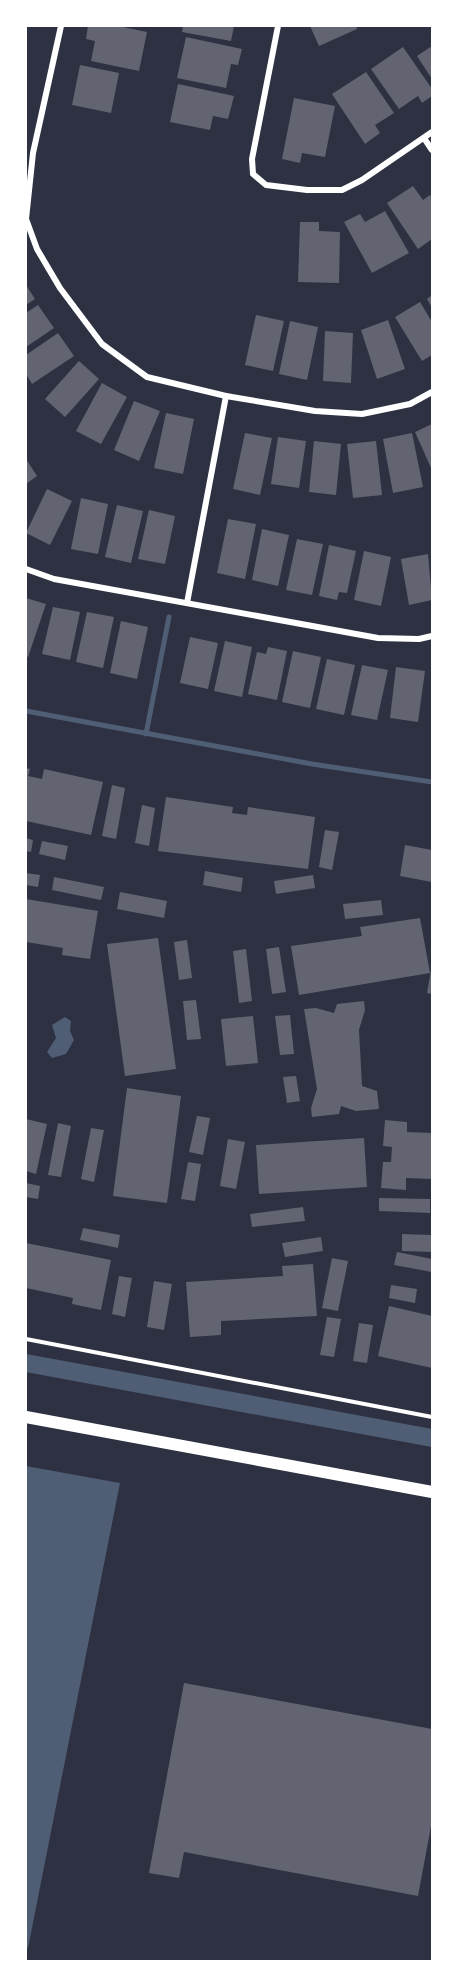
<svg xmlns="http://www.w3.org/2000/svg" width="458" height="1987" viewBox="0 0 458 1987" font-family="'Titillium Web',sans-serif">
<style>
.water{fill:#4f5d75}
.lines{fill:none;stroke-linecap:round;stroke-linejoin:round}
.stream{stroke:#4f5d75;stroke-width:5}
.canal{stroke:#4f5d75;stroke-width:18}
.building{fill:#626471}
.service{stroke:#fff;stroke-width:4}
.minor{stroke:#fff;stroke-width:6}
.primary{stroke:#fff;stroke-width:12}
</style>
<rect width="100%" height="100%" fill="#2d3142"/>
<g class="water">
<polygon points="65,1017 71,1021 70,1031 74,1040 66,1054 52,1058 47,1052 56,1038 52,1025"/>
<polygon points="26,1466 120,1483 28,1948 26,1947"/>
</g>
<g class="lines">
<g class="stream">
<polyline points="26,711 312,764 432,782"/>
<polyline points="146,734 169,617"/>
</g>
<polyline class="canal" points="26,1363 432,1438"/>
</g>
<g class="building">
<polygon points="88,26 118,26 147,32 139,71 91,61 95,41 86,39"/>
<polygon points="183,26 234,26 231,41 182,32"/>
<polygon points="310,26 356,26 357,29 319,46"/>
<polygon points="186,37 242,49 238,65 231,64 226,88 177,78"/>
<polygon points="432,46 432,79 417,56"/>
<polygon points="403,47 432,89 432,96 422,103 418,96 399,109 371,69"/>
<polygon points="80,65 119,73 111,113 72,105"/>
<polygon points="366,72 394,113 375,125 380,133 365,144 332,94"/>
<polygon points="178,84 234,96 228,119 213,116 210,130 170,122"/>
<polygon points="294,98 335,106 325,157 302,153 300,163 282,159"/>
<polygon points="413,186 423,200 430,195 432,198 432,239 418,249 387,203"/>
<polygon points="385,211 409,253 372,273 344,222 360,214 365,222"/>
<polygon points="300,222 319,222 319,231 340,232 339,283 298,282"/>
<polygon points="26,285 35,299 26,305"/>
<polygon points="432,295 432,308 427,299"/>
<polygon points="420,302 432,322 432,355 422,361 395,317"/>
<polygon points="38,305 54,328 26,347 26,313"/>
<polygon points="256,315 284,321 273,371 245,365"/>
<polygon points="388,320 405,369 377,379 361,330"/>
<polygon points="290,321 318,327 307,380 279,374"/>
<polygon points="325,331 353,333 351,383 323,381"/>
<polygon points="58,333 74,356 32,384 26,374 26,355"/>
<polygon points="79,361 99,379 65,417 45,399"/>
<polygon points="102,383 127,397 101,444 76,431"/>
<polygon points="134,401 160,411 139,461 114,450"/>
<polygon points="166,413 194,419 183,474 154,468"/>
<polygon points="432,424 432,470 415,432"/>
<polygon points="245,433 272,438 260,495 233,489"/>
<polygon points="412,433 423,487 393,493 383,439"/>
<polygon points="278,437 306,441 299,488 271,484"/>
<polygon points="314,441 341,444 336,495 309,492"/>
<polygon points="376,441 382,495 353,498 347,444"/>
<polygon points="26,459 37,476 26,484"/>
<polygon points="47,489 72,501 50,545 26,533"/>
<polygon points="81,498 108,504 98,554 71,549"/>
<polygon points="117,505 143,511 131,563 105,557"/>
<polygon points="149,510 175,516 165,564 138,559"/>
<polygon points="228,519 256,524 245,579 217,573"/>
<polygon points="262,529 289,535 278,586 252,580"/>
<polygon points="297,539 323,544 312,595 286,590"/>
<polygon points="329,545 356,551 347,593 339,592 337,600 319,596"/>
<polygon points="364,551 391,557 381,606 354,600"/>
<polygon points="428,554 432,600 409,605 401,559"/>
<polygon points="26,598 46,604 28,657 26,656"/>
<polygon points="53,607 80,612 70,660 42,654"/>
<polygon points="87,612 114,617 103,668 76,662"/>
<polygon points="121,621 148,627 137,679 110,673"/>
<polygon points="190,637 218,643 208,689 180,683"/>
<polygon points="225,641 252,647 242,697 214,691"/>
<polygon points="268,647 287,651 277,700 248,694 257,652 266,654"/>
<polygon points="293,651 321,657 310,708 282,702"/>
<polygon points="327,659 355,665 344,715 316,709"/>
<polygon points="362,665 388,670 377,720 351,715"/>
<polygon points="396,667 425,671 418,722 390,718"/>
<polygon points="26,768 30,769 28,776 42,779 44,769 103,782 91,835 26,821"/>
<polygon points="112,785 125,788 116,839 102,836"/>
<polygon points="166,797 233,807 232,813 247,815 248,807 315,817 308,869 158,851"/>
<polygon points="142,805 155,808 149,846 135,843"/>
<polygon points="325,830 339,832 332,870 319,867"/>
<polygon points="26,838 33,840 31,852 26,851"/>
<polygon points="42,841 68,846 65,860 39,854"/>
<polygon points="405,845 432,850 432,882 400,876"/>
<polygon points="205,871 243,878 241,892 203,885"/>
<polygon points="26,873 40,875 38,887 26,885"/>
<polygon points="313,875 315,888 276,894 274,881"/>
<polygon points="54,877 104,887 101,900 52,890"/>
<polygon points="120,892 167,901 164,918 117,909"/>
<polygon points="26,899 98,911 90,959 62,955 63,948 26,942"/>
<polygon points="381,900 383,915 345,919 343,904"/>
<polygon points="420,918 430,973 299,995 291,946 362,936 360,927"/>
<polygon points="158,938 176,1069 125,1076 107,944"/>
<polygon points="187,940 192,978 179,980 174,942"/>
<polygon points="279,947 286,992 272,994 266,949"/>
<polygon points="246,949 252,1001 239,1003 233,951"/>
<polygon points="431,970 432,970 432,994 427,993"/>
<polygon points="196,1000 201,1039 187,1040 183,1001"/>
<polygon points="364,1001 365,1010 359,1030 362,1086 377,1091 379,1109 356,1111 341,1106 339,1114 312,1117 311,1108 317,1089 304,1009 316,1008 334,1013 337,1004"/>
<polygon points="290,1015 294,1054 280,1055 275,1016"/>
<polygon points="253,1016 258,1063 226,1066 221,1019"/>
<polygon points="296,1076 300,1101 287,1103 283,1077"/>
<polygon points="127,1088 181,1096 167,1203 113,1196"/>
<polygon points="197,1116 210,1118 203,1155 189,1152"/>
<polygon points="26,1119 47,1124 36,1174 26,1171"/>
<polygon points="385,1120 407,1122 407,1132 432,1133 432,1179 406,1178 406,1190 381,1188 383,1162 391,1162 392,1147 383,1146"/>
<polygon points="58,1123 71,1126 61,1177 48,1175"/>
<polygon points="91,1128 104,1130 94,1182 81,1179"/>
<polygon points="364,1138 367,1187 259,1194 256,1145"/>
<polygon points="228,1139 245,1142 236,1189 220,1186"/>
<polygon points="188,1162 201,1164 195,1201 181,1199"/>
<polygon points="26,1183 40,1186 38,1199 26,1197"/>
<polygon points="379,1198 430,1199 430,1213 379,1211"/>
<polygon points="303,1207 305,1221 252,1227 250,1214"/>
<polygon points="83,1228 120,1235 118,1248 80,1240"/>
<polygon points="402,1234 432,1235 432,1252 402,1251"/>
<polygon points="321,1237 323,1251 285,1257 282,1243"/>
<polygon points="26,1243 111,1260 101,1310 72,1304 73,1298 26,1288"/>
<polygon points="397,1252 432,1259 432,1272 394,1265"/>
<polygon points="332,1258 348,1261 338,1311 322,1308"/>
<polygon points="313,1264 317,1316 221,1321 221,1335 190,1337 186,1282 283,1276 282,1266"/>
<polygon points="119,1276 132,1278 125,1317 112,1314"/>
<polygon points="154,1281 172,1284 164,1330 147,1327"/>
<polygon points="391,1285 417,1289 415,1303 389,1298"/>
<polygon points="389,1306 432,1316 432,1368 378,1356"/>
<polygon points="327,1317 341,1319 334,1357 320,1355"/>
<polygon points="359,1323 373,1325 367,1363 353,1361"/>
<polygon points="184,1683 432,1729 432,1821 418,1896 184,1852 179,1878 149,1873"/>
</g>
<g class="lines">
<polyline class="service" points="26,1339 432,1417"/>
<g class="minor">
<polyline points="61,26 33,153 26,219 37,249 60,288 102,344 147,377 226,396 315,411 362,414 410,404 432,392"/>
<polyline points="278,26 252,159 253,174 266,185 307,190 342,190 362,180 432,132"/>
<polyline points="424,138 432,150"/>
<polyline points="26,569 54,579 378,638 419,639 432,636"/>
<polyline points="187,603 226,396"/>
</g>
<polyline class="primary" points="26,1417 432,1492"/>
</g>
<rect width="458" height="1987" fill="none" stroke="#ffffff" stroke-width="54"/>
</svg>
